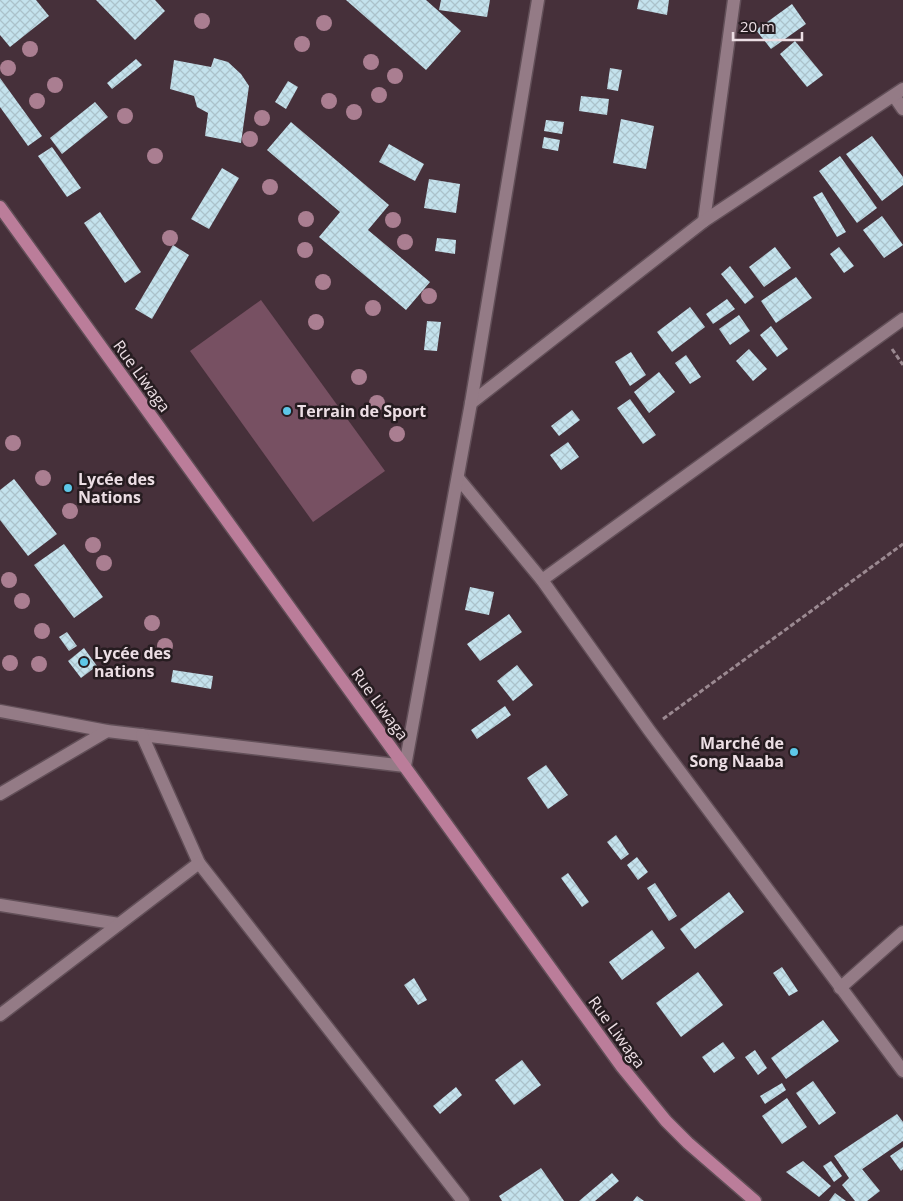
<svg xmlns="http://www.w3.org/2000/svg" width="903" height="1201" viewBox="0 0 903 1201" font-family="'Open Sans',sans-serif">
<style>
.pitch{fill:#775062}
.building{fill:url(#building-cross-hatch)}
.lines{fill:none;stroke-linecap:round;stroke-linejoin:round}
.minor-casing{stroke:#624f58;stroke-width:15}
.major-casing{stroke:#624f58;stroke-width:15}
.path{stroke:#9b8991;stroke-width:3;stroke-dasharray:5 2.5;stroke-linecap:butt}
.minor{stroke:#947b86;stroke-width:12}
.major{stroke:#bb7d9a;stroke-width:12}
.tree{fill:#aa7e91}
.poi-dot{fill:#5dc7e8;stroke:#261c20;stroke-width:2}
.labels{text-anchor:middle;stroke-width:5;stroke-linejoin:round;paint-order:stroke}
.street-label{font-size:16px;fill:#ecdee4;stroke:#261c20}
.poi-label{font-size:16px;font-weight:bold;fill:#ecdee4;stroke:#261c20;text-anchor:start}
</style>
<defs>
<pattern id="building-cross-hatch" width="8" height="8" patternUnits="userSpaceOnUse" patternTransform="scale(1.25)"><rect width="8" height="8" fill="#c4e2ed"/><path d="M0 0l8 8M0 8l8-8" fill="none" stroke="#abc2cb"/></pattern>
</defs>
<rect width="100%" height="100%" fill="#46303a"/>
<polygon class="pitch" points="261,300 385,471 313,522 190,351"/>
<g class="building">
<polygon points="0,0 36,0 49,16 10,47 0,35"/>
<polygon points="96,0 155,0 165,11 135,40"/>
<polygon points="346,0 426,0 461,31 426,70"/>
<polygon points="441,0 490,0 487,17 439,10"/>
<polygon points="639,0 669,0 667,15 637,9"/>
<polygon points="792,4 806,24 771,49 756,30"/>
<polygon points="795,41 823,75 807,87 780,54"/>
<polygon points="214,58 228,62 241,74 249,86 241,143 205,136 208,113 197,107 194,96 170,89 174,60 211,67"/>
<polygon points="136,59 142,65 112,89 107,83"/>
<polygon points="610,68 622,70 618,91 607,89"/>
<polygon points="0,78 42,136 28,146 0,107"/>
<polygon points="288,81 298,87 286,109 275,102"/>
<polygon points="581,96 609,99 607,115 579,111"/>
<polygon points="95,102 108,117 62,154 50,138"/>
<polygon points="621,119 654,126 646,169 613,163"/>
<polygon points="546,120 564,122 562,134 544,131"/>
<polygon points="291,122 389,205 368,230 430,282 406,310 319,237 340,212 267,150"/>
<polygon points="872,136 903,177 903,185 882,201 846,154"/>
<polygon points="544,137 560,140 558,151 542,148"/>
<polygon points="389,144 424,164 415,181 379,162"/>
<polygon points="52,147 81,188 67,197 38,156"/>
<polygon points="840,156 877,208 857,223 819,171"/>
<polygon points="222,168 239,178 209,229 191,219"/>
<polygon points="429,179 460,184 456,213 424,208"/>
<polygon points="822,192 846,232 837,237 813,197"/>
<polygon points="100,212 141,272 125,283 84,223"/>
<polygon points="882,216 903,245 884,258 863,230"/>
<polygon points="437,238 456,240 455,254 435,251"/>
<polygon points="173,245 189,255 152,319 135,309"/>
<polygon points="775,247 791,268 764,287 749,267"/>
<polygon points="839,247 854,266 844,273 830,254"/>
<polygon points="730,266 754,297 745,304 721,274"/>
<polygon points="796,277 812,298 776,323 761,301"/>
<polygon points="727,299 735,309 713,324 706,314"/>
<polygon points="690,307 705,327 672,352 657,332"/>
<polygon points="739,315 750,331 730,345 719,329"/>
<polygon points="427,321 441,322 437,351 424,350"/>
<polygon points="771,326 788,349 777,357 760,335"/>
<polygon points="749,349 767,369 753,381 736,361"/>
<polygon points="631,352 646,375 630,386 615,362"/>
<polygon points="686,355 701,377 690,384 675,363"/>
<polygon points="659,372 675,392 649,413 634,392"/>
<polygon points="630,399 656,435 643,444 617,408"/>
<polygon points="572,410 580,420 559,436 551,426"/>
<polygon points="568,442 579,457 561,470 550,455"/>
<polygon points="14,479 57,534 28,556 0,520 0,490"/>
<polygon points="64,544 103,597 74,618 34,565"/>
<polygon points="470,587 494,592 489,615 465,610"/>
<polygon points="509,614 522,632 480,661 467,644"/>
<polygon points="67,632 77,646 69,651 59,637"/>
<polygon points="84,648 97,666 81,678 68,661"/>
<polygon points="517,665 533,685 513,701 497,681"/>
<polygon points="173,670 213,676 211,689 171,682"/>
<polygon points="505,706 511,715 477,739 471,730"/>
<polygon points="546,765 568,795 548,809 527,778"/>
<polygon points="616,835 629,854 621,860 607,842"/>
<polygon points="637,857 648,872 638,880 627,865"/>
<polygon points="568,873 589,902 582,907 561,878"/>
<polygon points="655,883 677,916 669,921 647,888"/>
<polygon points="729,892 744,912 695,949 680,929"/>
<polygon points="652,930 665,948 622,980 609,962"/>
<polygon points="782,967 798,991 789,996 773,973"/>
<polygon points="698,972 723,1005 681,1037 656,1003"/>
<polygon points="414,978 427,1000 418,1005 404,985"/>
<polygon points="823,1020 839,1041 786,1079 771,1058"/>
<polygon points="723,1042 735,1058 714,1073 702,1057"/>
<polygon points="755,1050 767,1068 758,1075 745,1057"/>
<polygon points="522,1060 541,1085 514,1105 495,1080"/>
<polygon points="813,1081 836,1113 819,1125 796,1093"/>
<polygon points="782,1083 786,1090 765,1104 760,1096"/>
<polygon points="456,1087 462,1095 440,1114 433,1106"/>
<polygon points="787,1098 807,1127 782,1144 762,1116"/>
<polygon points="897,1114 903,1122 903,1141 858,1172 862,1169 880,1191 867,1201 855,1201 842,1185 849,1178 834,1156"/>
<polygon points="903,1147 903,1169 901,1171 890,1156"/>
<polygon points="803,1161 831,1186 819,1197 786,1172"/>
<polygon points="831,1161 842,1176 834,1182 823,1166"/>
<polygon points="541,1168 564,1201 502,1201 499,1196"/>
<polygon points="612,1173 619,1181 595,1201 579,1201"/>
<polygon points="835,1193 846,1201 829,1201"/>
<polygon points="637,1196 644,1201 633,1201"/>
</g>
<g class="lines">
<defs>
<g id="minor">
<polyline points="894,96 903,109"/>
<polyline points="704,221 734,0"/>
<polyline points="471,403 704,221 903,89"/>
<polyline points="458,478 542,580 649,730 903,1071"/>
<polyline points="542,580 903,319"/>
<polyline points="0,711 107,731 405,766 471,403 538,0"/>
<polyline points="142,735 199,863 463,1201"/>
<polyline points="0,794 107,731"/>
<polyline points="0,905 119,924"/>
<polyline points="840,988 903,932"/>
<polyline points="0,1015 199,863"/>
</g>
<polyline id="major" points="0,207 622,1067 666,1121 688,1143 755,1201"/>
</defs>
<use href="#minor" class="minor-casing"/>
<use href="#major" class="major-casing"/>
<g class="path">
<polyline points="892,349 903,365"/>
<polyline points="663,719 903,544"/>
</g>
<use href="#minor" class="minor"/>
<use href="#major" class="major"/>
</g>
<g class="tree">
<circle cx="202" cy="21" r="8"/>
<circle cx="324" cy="23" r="8"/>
<circle cx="302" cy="44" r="8"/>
<circle cx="30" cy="49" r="8"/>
<circle cx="371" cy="62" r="8"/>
<circle cx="8" cy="68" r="8"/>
<circle cx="395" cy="76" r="8"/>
<circle cx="55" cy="85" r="8"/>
<circle cx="379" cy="95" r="8"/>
<circle cx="37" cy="101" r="8"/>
<circle cx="329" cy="101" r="8"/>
<circle cx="354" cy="112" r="8"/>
<circle cx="125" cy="116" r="8"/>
<circle cx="262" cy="118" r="8"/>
<circle cx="250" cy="139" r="8"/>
<circle cx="155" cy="156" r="8"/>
<circle cx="270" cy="187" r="8"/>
<circle cx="306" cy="219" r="8"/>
<circle cx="393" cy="220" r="8"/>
<circle cx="170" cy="238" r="8"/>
<circle cx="405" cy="242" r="8"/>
<circle cx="305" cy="250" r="8"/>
<circle cx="323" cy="282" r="8"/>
<circle cx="429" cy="296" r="8"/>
<circle cx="373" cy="308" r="8"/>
<circle cx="316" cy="322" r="8"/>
<circle cx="359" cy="377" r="8"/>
<circle cx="377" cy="403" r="8"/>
<circle cx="397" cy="434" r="8"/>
<circle cx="13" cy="443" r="8"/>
<circle cx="43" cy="478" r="8"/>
<circle cx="70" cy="511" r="8"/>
<circle cx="93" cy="545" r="8"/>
<circle cx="104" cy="563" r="8"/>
<circle cx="9" cy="580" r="8"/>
<circle cx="22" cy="601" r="8"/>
<circle cx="152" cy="623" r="8"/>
<circle cx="42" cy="631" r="8"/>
<circle cx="165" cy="646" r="8"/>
<circle cx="10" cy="663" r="8"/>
<circle cx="39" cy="664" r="8"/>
</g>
<g class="poi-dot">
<circle cx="287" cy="411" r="5"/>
<circle cx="68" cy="488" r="5"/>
<circle cx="84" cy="662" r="5"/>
<circle cx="794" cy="752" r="5"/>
</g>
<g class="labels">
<g class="street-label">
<text transform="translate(142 376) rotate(54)" y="6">Rue Liwaga</text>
<text transform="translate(380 704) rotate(54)" y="6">Rue Liwaga</text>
<text transform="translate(617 1032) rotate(54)" y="6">Rue Liwaga</text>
</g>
<g class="poi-label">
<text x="297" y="417">Terrain de Sport</text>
<text x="78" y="485">Lycée des<tspan x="78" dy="18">Nations</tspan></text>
<text x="94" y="659">Lycée des<tspan x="94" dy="18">nations</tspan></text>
<text x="784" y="749" text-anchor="end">Marché de<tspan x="784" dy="18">Song Naaba</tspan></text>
</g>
</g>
<path d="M733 32v8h69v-8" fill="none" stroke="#ecdee4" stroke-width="2.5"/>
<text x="740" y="32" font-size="15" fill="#ecdee4" stroke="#261c20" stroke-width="4" paint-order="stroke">20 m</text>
</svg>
